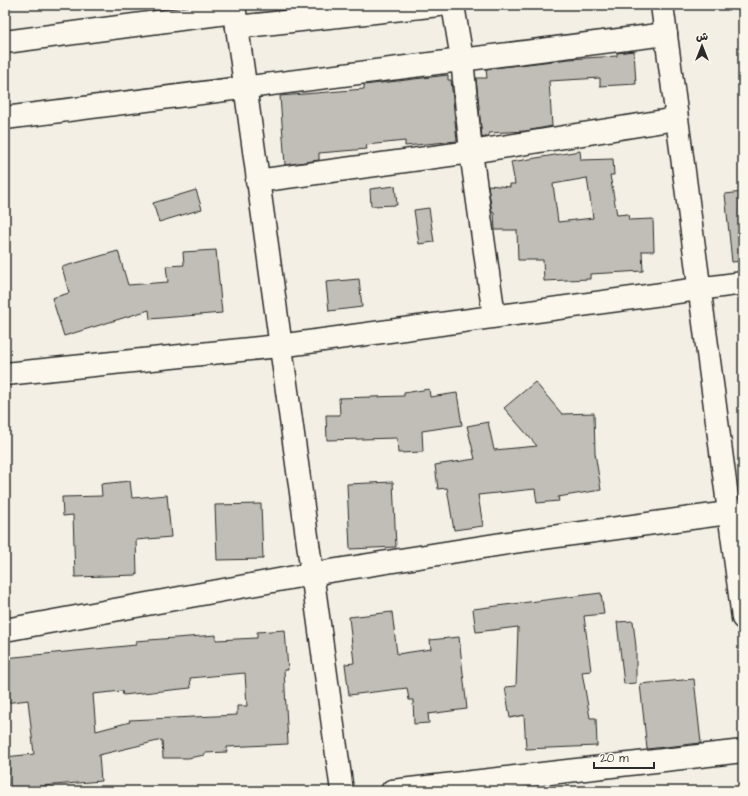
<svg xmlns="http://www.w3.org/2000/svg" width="748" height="796" viewBox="0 0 748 796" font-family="'Architects Daughter','Playpen Sans Arabic',sans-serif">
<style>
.building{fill:#c0beb6;stroke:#2b2b2b;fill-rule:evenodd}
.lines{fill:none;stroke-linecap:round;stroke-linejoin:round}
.street-casing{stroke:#2b2b2b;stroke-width:25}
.secondary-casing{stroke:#2b2b2b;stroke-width:25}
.primary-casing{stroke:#2b2b2b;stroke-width:25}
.street{stroke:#fbf7ec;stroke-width:22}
.secondary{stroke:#fbf7ec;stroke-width:22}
.primary{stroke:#fbf7ec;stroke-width:22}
</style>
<rect width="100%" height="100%" fill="#f3efe4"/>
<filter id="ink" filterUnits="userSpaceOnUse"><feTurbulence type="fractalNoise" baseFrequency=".025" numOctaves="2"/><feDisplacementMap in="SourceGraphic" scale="8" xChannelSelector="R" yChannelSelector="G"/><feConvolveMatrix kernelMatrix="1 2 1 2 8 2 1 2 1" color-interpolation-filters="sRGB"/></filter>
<g filter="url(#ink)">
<g class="building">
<polygon points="634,51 636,84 600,86 600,78 549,81 552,126 526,131 489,133 489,136 482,138 476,78 487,78 486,69 569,59 617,56 617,53"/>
<polygon points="448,75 448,80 451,80 457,141 405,146 405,141 366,145 367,149 319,153 319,160 285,165 280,96 364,89 364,85"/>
<path d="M580 151 581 160 613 159 614 175H610L617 215 628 214 629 220 653 219 654 251H642L643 271 590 274V279L544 281 543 260H518L517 230H495L494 213 492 212 488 185 510 187V184H515L511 162ZM587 178 593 218 558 222 553 184Z"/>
<polygon points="395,186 397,205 371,206 370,189"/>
<polygon points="196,190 202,209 159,222 153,203"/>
<polygon points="743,192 743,261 732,262 725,194"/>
<polygon points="429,208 434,242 419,244 414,210"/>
<polygon points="216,250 222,313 150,319 149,310 64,336 52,298 69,293 62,267 118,251 128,285 168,282 166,266 184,265 183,252"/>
<polygon points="359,279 362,307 329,311 326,282"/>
<polygon points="535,382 562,414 594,413 595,453 601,490 558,497 559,501 537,503 535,489 478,495 483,526 454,530 447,488 438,489 435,465 475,459 467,426 488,422 494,450 537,446 504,408"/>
<polygon points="429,389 430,397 457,393 462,425 422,431 423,452 398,453 397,438 327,440 326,415 340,415 339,398 404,396 404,393"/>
<polygon points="130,481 132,498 167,495 171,537 136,540 137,575 75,577 73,515 63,516 62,497 102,496 101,484"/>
<polygon points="393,482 396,547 350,549 347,484"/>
<polygon points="261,504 263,559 217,560 215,505"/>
<polygon points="601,593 604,614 584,616 591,671 582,672 590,718 596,718 597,746 526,749 524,715 510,718 505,687 516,686 518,627 476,632 473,609"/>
<polygon points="392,612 397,654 431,649 430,640 459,637 467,709 428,714 429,723 414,724 413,700 409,700 407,688 349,695 345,664 354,663 349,617"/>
<polygon points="633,621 636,647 636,683 624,684 617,622"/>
<path d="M285 630 288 670H284L288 744 227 747V752L205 753V755L188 758H163L162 740 99 755 101 781 8 789 5 757 34 754 28 700 5 703V658L136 645 135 641 216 635V640L257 638V632ZM245 673 247 706H237V715L129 720 130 722 96 731 93 694 122 691 123 695 191 688 190 678Z"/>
<polygon points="694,679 701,743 647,749 640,684"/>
</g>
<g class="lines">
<defs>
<g id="street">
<polyline points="234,5 342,791"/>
<polyline points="453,5 462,59 471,152 494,316"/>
<polyline points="662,5 743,618"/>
<polyline points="237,27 439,5"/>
<polyline points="5,42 234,12"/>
<polyline points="5,118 666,34"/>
<polyline points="257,181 471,152 676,119"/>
<polyline points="392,791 743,751"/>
</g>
<polyline id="secondary" points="5,374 279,346 743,283"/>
<polyline id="primary" points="5,630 311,574 514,542 743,511"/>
</defs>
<use href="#street" class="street-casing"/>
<use href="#secondary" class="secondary-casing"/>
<use href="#primary" class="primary-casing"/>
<use href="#street" class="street"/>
<use href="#secondary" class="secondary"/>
<use href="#primary" class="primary"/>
</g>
</g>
<rect width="748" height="796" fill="none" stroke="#fbf7ec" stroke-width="20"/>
<rect x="10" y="10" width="728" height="776" fill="none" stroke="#2b2b2b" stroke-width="1.5" filter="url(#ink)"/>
<g transform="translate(702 46)" stroke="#fbf7ec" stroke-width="3" paint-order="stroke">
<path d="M0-3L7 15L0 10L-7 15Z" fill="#2b2b2b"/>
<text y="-6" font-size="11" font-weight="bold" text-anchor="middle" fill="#2b2b2b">ش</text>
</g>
<path d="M594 762v6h60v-6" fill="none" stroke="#2b2b2b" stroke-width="2"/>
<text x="600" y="762" font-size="12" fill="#2b2b2b" stroke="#fbf7ec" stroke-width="3" paint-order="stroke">20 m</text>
</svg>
